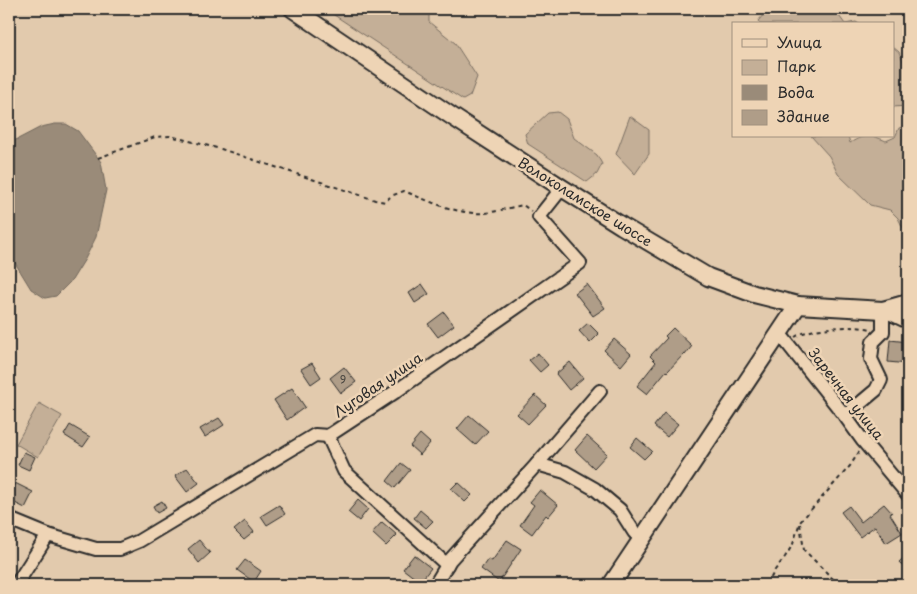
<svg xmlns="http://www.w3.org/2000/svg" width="917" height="594" viewBox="0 0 917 594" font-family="'Playpen Sans',sans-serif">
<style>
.green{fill:#c4af97;stroke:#786d61}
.water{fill:#9a8b79;stroke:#6e655a}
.building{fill:#af9d88;stroke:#2b2b2b}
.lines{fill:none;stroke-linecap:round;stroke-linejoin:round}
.minor-casing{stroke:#2b2b2b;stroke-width:16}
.major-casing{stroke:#2b2b2b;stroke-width:20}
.path{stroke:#2b2b2b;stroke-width:2;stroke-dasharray:4 4;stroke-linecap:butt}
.minor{stroke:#eed4b5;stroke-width:12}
.major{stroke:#eed4b5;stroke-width:16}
.labels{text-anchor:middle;stroke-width:5;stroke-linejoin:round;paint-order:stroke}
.number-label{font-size:11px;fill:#4c4842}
.street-label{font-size:14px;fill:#2b2b2b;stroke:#eed4b5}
</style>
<rect width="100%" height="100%" fill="#e2caad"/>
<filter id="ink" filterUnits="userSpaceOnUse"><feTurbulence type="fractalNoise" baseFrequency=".02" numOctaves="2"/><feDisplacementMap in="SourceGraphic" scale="10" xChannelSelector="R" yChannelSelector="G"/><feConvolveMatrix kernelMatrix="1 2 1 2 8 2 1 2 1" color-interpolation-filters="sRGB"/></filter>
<g filter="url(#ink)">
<g class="green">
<polygon points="325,9 432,9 429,13 429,22 455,43 477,77 470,96 463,100"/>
<polygon points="788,9 834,9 845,24 856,22 859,24 760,24 758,21 765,13"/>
<polygon points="893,47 899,52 908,72 908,105 907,106 893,107"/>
<polygon points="558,112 567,119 574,138 597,155 602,164 597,174 587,182 528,144 525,134 548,113"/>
<polygon points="630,116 649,130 649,154 635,174 616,154"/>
<path d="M908 125V238L898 218 890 210 870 205 838 174 829 156 811 136H848L850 143C865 134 870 134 886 141L895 137 899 128Z"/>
<polygon points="39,403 62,416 38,457 16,444"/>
</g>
<polygon class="water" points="55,124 66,124 78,131 101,162 106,190 96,237 85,259 72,280 56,296 45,298 31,289 9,253 9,143 18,139 41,127"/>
<g class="building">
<polygon points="422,284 429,294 415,303 409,293"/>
<polygon points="587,284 605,308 593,316 575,293"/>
<polygon points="444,312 454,325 438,337 428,324"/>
<polygon points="588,323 599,334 590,343 579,331"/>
<polygon points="673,328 692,346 685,355 684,354 667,372 666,371 647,394 637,386 656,362 650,356 667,338 665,336"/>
<polygon points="614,339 631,354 621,366 604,350"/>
<polygon points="890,340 908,342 908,364 888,362"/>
<polygon points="538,353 548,365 540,372 529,360"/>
<polygon points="570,362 583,378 569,390 556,374"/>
<polygon points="312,363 321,377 311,384 301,369"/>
<polygon points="344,367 356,382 341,393 330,378"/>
<polygon points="292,388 305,407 287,420 274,400"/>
<polygon points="535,395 546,405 528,424 517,414"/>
<polygon points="664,413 678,424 667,437 654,426"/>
<polygon points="469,415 488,431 475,445 457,429"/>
<polygon points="219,418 224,425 205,437 200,429"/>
<polygon points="70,425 90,437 83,447 64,435"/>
<polygon points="420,434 430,443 420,455 410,446"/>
<polygon points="587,436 607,454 594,468 575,450"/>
<polygon points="637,438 652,451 644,459 630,447"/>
<polygon points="24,452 35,457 29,470 18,465"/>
<polygon points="401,463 410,470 395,488 387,481"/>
<polygon points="187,468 199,483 187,492 175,476"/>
<polygon points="458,482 472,495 465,502 451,489"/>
<polygon points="15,483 33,492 25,508 9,500 9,496"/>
<polygon points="540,490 558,505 548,517 546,515 532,534 520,525 534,505 530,502"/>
<polygon points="358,500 368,509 359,521 348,512"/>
<polygon points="162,501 166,508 157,513 153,506"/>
<polygon points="884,504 892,513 890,514 902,533 886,543 875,526 860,537 841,512 849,506 861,522"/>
<polygon points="279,505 285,514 267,525 261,516"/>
<polygon points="420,510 433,521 426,528 414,518"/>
<polygon points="245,521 254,532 244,540 234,530"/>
<polygon points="382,522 397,535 386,546 372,533"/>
<polygon points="199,540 210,553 199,563 188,549"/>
<polygon points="507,540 521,549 499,582 481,569 488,559 492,561"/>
<polygon points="908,554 908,572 899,562"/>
<polygon points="414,555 431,568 420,582 403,569"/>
<polygon points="245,560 261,571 254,582 237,570"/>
</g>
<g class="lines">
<defs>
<g id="minor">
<polyline points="780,334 845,416 863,441 908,495"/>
<polyline points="845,416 876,390 881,380 871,359 873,342 883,332 883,310 908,322"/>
<polyline points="328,436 344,471 447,565"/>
<polyline points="537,464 565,472 595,489 620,510 634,532 641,539"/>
<polyline points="9,519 48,535 96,549 120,549 139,541 315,435 328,436 395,392 580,263 539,217 562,188"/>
<polyline points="16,585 48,535"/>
<polyline points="435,585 450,560 537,464 600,391"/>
</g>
<g id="major">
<polyline points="293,9 453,117 562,188 622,226 708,277 754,294 798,305 883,310 908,303"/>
<polyline points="611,585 798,305"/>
</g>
</defs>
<use href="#minor" class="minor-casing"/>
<use href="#major" class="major-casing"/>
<g class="path">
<path d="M98 158 155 137 170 136 221 149 375 200 385 202 391 196 404 191C429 201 457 215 485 213 496 212 512 207 523 205L531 211"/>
<path d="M795 337C810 327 853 325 871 329"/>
<polyline points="800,524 804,550 835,581 837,585"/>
<polyline points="767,585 775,570 785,557 793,544 800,522 850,466 859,452"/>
</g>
<use href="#minor" class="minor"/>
<use href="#major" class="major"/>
</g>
</g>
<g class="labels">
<g class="number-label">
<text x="343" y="384">9</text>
</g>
<g class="street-label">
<text transform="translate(585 202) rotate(32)" y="5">Волоколамское шоссе</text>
<text transform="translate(378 385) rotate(-34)" y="5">Луговая улица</text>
<text transform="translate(846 394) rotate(52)" y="5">Заречная улица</text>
</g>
</g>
<rect width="917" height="594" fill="none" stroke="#eed4b5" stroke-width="30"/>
<rect x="15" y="15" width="887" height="564" fill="none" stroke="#2b2b2b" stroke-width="2" filter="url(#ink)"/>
<rect x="732" y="22" width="162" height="115" fill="#eed4b5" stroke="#a0907e"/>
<rect x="742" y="39" width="25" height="8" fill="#eed4b5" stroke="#a0907e"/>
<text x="777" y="48" font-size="15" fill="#2b2b2b">Улица</text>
<rect x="742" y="60" width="25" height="15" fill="#c4af97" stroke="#a0907e"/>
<text x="777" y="72" font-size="15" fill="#2b2b2b">Парк</text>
<rect x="742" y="85" width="25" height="15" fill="#9a8b79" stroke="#a0907e"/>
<text x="777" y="98" font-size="15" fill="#2b2b2b">Вода</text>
<rect x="742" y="110" width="25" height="15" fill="#af9d88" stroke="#a0907e"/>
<text x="777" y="122" font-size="15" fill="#2b2b2b">Здание</text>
</svg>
